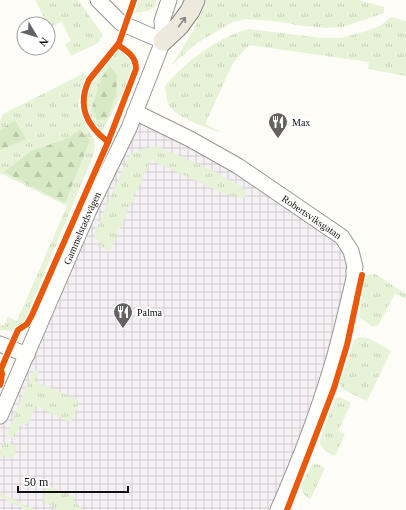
<svg xmlns="http://www.w3.org/2000/svg" width="406" height="510" viewBox="0 0 406 510" font-family="Georgia,serif">
<style>
.industrial{fill:url(#industrial-grid)}
.grass{fill:url(#grass-tufts)}
.forest{fill:url(#forest-firs)}
.lines{fill:none;stroke-linecap:round;stroke-linejoin:round}
.minor-casing{stroke:#979795;stroke-width:17}
.major-casing{stroke:#858482;stroke-width:21}
.minor{stroke:#fffffe;stroke-width:15}
.major{stroke:#ede9dc;stroke-width:19}
.cycleway-casing{stroke:#fff;stroke-width:8}
.cycleway{stroke:#e8590c;stroke-width:6}
.oneway{stroke:#8a8881}
.labels{text-anchor:middle;stroke-width:4;stroke-linejoin:round;paint-order:stroke}
.poi-label{font-size:10px;fill:#111;stroke:#fff;text-anchor:start}
.street-label{font-size:10px;fill:#111;stroke:#fff}
</style>
<defs>
<pattern id="industrial-grid" width="8" height="8" patternUnits="userSpaceOnUse"><rect width="8" height="8" fill="#f5f0f3"/><path d="M0 4h8M4 0v8" fill="none" stroke="#d1cdcf"/></pattern>
<pattern id="grass-tufts" width="24" height="20" patternUnits="userSpaceOnUse"><rect width="24" height="20" fill="#e7f3d7"/><path d="M3 7l-1-3M5 7V3M7 7l1-3M15 17l-1-3M17 17v-4M19 17l1-3" fill="none" stroke="#c5cfb8"/></pattern>
<pattern id="forest-firs" width="22" height="20" patternUnits="userSpaceOnUse"><rect width="22" height="20" fill="#d8eac5"/><path d="M5 1l3.5 6h-7zM16 11l3.5 6h-7z" fill="#b8c8a8"/></pattern>
</defs>
<rect width="100%" height="100%" fill="#fdfcf7"/>
<polygon class="industrial" points="136,114 306,214 351,247 343,329 278,510 0,510 0,418"/>
<g class="grass">
<polygon points="35,0 78,0 103,35 98,43 71,56 65,44 71,41 62,22 49,27"/>
<polygon points="139,0 157,0 155,7 147,11 135,13"/>
<polygon points="207,0 358,0 384,7 384,13 343,27 327,28 304,26 274,21 246,19 233,22 197,43 172,65 193,31"/>
<path d="M391 17 406 21V76L368 69 369 62 249 45 233 63 205 124 220 131 219 132C204 126 178 119 169 105 166 99 166 92 165 86 186 61 218 37 249 29L322 38H341L363 32 380 26Z"/>
<path d="M119 50C130 57 131 60 133 72L102 132 93 122 88 109 87 99 89 87 100 73Z"/>
<path d="M84 73 86 77 83 82 78 105 88 130 94 139 95 145 93 156 23 324C16 331 9 331 0 330V324L4 326 8 317 17 321 67 206 0 173V121L3 114Z"/>
<polygon points="155,147 162,148 215,172 244,188 246,194 244,198 227,195 151,160 109,252 103,248 94,235 127,160 131,154 142,149"/>
<polygon points="375,274 406,294 406,299 395,293 379,324 376,326 373,327 359,317 364,281 367,275"/>
<polygon points="359,337 368,338 391,351 367,401 342,389 340,383 354,340"/>
<polygon points="37,369 39,370 35,381 80,401 71,422 36,406 27,425 21,423 14,439 6,436 31,375 33,372"/>
<polygon points="339,397 350,402 350,406 338,431 345,434 335,456 325,451 319,442 335,399"/>
<polygon points="4,441 18,447 12,459 2,455 0,460 0,453"/>
<polygon points="317,464 325,468 310,500 303,493 301,486 312,465"/>
<polygon points="46,485 75,497 73,500 83,510 59,510 45,502 44,500 45,488"/>
<polygon points="0,492 2,494 36,510 26,510 0,497"/>
</g>
<g class="forest">
<polygon points="110,66 117,76 116,95 107,119 97,120 92,107 102,77"/>
<polygon points="15,120 26,139 0,150 0,131"/>
<polygon points="80,130 90,140 65,203 4,172 31,151 64,140"/>
</g>
<g class="lines">
<defs>
<g id="minor">
<polyline points="98,0 121,23 163,41"/>
<path id="s1" d="M135 112 190 139 238 166 342 237 351 251 355 267 354 271V278C348 304 342 330 335 355 320 408 300 460 278 510"/>
<polyline points="0,344 27,355"/>
<path id="s2" d="M0 416 89 210 129 128 163 41 162 21 169 0"/>
</g>
<polyline id="major" points="163,41 179,26 190,11 195,0"/>
</defs>
<use href="#minor" class="minor-casing"/>
<use href="#major" class="major-casing"/>
<use href="#minor" class="minor"/>
<use href="#major" class="major"/>
<defs>
<g id="cycleway">
<path d="M108 142C86 125 77 106 89 80L119 43 134 0"/>
<path d="M0 385 1 382 2 374 1 369 10 348 18 330 27 324 32 315 108 142 136 69C136 56 127 51 118 45"/>
<polyline points="287,510 334,388 347,345 362,275"/>
</g>
</defs>
<use href="#cycleway" class="cycleway-casing"/>
<use href="#cycleway" class="cycleway"/>
</g>
<defs><path id="oneway-shaft" d="M-6 0H5M1.5-3L5.5 0L1.5 3" fill="none" stroke-width="1.6" stroke-linecap="round" stroke-linejoin="round"/></defs>
<use class="oneway" href="#oneway-shaft" transform="translate(182 22) rotate(-54)"/>
<defs>
<symbol id="restaurant-pin" viewBox="-11 -11 22 30"><path d="M0 17L-7.5 6A9.5 9.5 0 1 1 7.5 6Z" fill="#646362" stroke="#fff"/><path d="M-5-6h1v4h1v-4h1v4h1v-4h1v5L-1.5 .5V6h-2V.5L-5-1ZM5-6V6H3V1.5H1.5Q1.5-4 5-6Z" fill="#fff"/></symbol>
</defs>
<g fill-rule="evenodd">
<use href="#restaurant-pin" x="267" y="111" width="22" height="30"/>
<use href="#restaurant-pin" x="112" y="301" width="22" height="30"/>
</g>
<g class="labels">
<g class="poi-label">
<text x="292" y="126">Max</text>
<text x="137" y="316">Palma</text>
</g>
<g class="street-label">
<text dy="4" stroke="none"><textPath href="#s1" startOffset="206">Robertsviksgatan</textPath></text>
<text dy="4" stroke="none"><textPath href="#s2" startOffset="205">Gammelstadsvägen</textPath></text>
</g>
</g>
<g transform="translate(36 36) rotate(128)"><circle r="19" fill="#ffffff" stroke="#a0a0a0"/>
<path d="M0-3L7 15L0 10L-7 15Z" fill="#646362"/>
<text y="-6" font-size="11" font-weight="bold" text-anchor="middle" fill="#111111">N</text>
</g>
<path d="M18 486v6h110v-6" fill="none" stroke="#111111" stroke-width="2"/>
<text x="24" y="486" font-size="12" fill="#111111" stroke="#ffffff" stroke-width="3" paint-order="stroke">50 m</text>
</svg>
